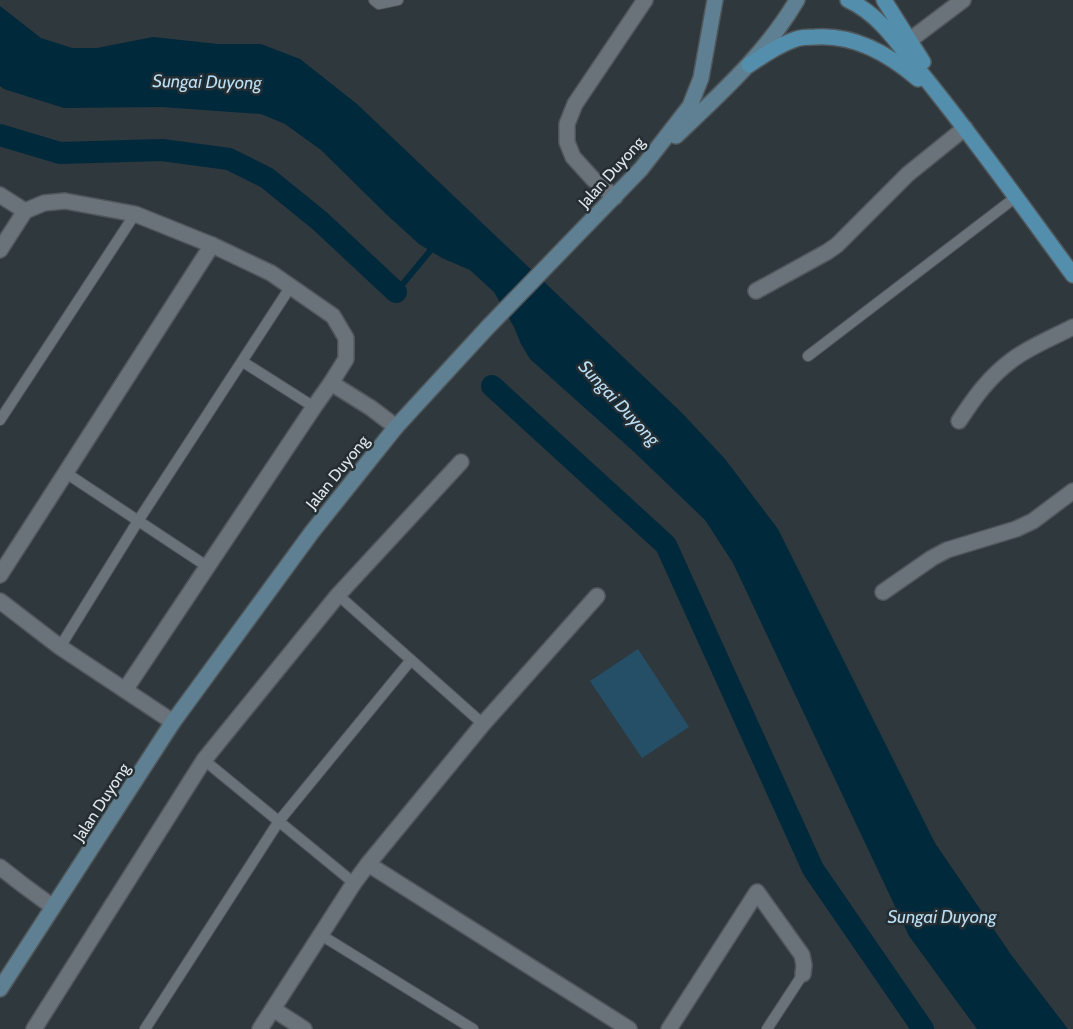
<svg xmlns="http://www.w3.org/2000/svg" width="1073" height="1029" viewBox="0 0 1073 1029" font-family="Cabin,sans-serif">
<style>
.green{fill:#254f66}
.water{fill:#00293c}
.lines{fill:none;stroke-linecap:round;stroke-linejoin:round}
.stream{stroke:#00293c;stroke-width:6}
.canal{stroke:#00293c;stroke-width:22}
.service-casing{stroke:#50575b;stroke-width:12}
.minor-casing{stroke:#50575b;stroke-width:18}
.secondary-casing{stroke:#50575b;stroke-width:18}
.primary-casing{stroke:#50575b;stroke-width:18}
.service{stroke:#697379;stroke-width:10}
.minor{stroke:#697379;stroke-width:15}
.secondary{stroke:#5e8092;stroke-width:15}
.primary{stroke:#538eac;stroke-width:15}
.labels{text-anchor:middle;stroke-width:5;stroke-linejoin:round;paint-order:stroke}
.street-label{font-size:16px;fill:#e1e7ea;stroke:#252e33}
.water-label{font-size:18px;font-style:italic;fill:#badff4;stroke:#252e33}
</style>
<rect width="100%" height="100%" fill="#2f383d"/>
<polygon class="green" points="638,649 689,727 642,758 590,681"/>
<polygon class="water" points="0,6 41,38 72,48 97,48 153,37 218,44 261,44 300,59 357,104 683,414 725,459 778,529 935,843 1012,956 1068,1029 977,1029 909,936 733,563 705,520 632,450 530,359 521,344 514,327 494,292 470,270 442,258 419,244 386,214 321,150 285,124 261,114 162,107 64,108 4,89 0,86"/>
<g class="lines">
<polyline class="stream" points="396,292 435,245"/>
<g class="canal">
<polyline points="0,135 60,153 162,150 229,159 267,178 320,221 396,292"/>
<polyline points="492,386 666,545 813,869 923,1029"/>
</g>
<defs>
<g id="service">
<polyline points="374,0 379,4 398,0"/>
<polyline points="808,356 1016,197"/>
<polyline points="243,362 314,407"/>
<polyline points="0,420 135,214"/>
<polyline points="66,473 208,567"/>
<polyline points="338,595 483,724"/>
<polyline points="60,647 138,521 291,286"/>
<polyline points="204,760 354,883"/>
<polyline points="321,935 473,1029"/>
<polyline points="145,1029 279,821 411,660"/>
<polyline points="767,1029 803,974"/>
</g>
<g id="minor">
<polyline points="910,40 963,0"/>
<polyline points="0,195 25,211 44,203 65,201 135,214 212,245 271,273 333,316 346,338 346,359 331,383 371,408 396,427"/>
<polyline points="615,197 593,179 573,157 567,142 567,124 575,104 645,0"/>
<polyline points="0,250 25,211"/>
<polyline points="756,291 827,252 837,245 908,174 965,128"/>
<path d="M959 421C974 398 989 377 1012 360 1029 347 1054 337 1073 327"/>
<polyline points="0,575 212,245"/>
<polyline points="883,592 932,558 947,550 1016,529 1033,521 1073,491"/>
<polyline points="0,601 60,647 173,722"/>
<polyline points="125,690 314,407 331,383"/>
<polyline points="368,864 629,1029"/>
<polyline points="0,867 23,885 53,907"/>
<polyline points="273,1009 304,1029"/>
<polyline points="34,1029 204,760 338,595 461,462"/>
<polyline points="260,1029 354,883 368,864 483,724 597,596"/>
<polyline points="669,1029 757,892 802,955 804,965 803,974"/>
</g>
<g id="secondary">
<path d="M676 136C721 93 766 53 797 0"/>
<polyline points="0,989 173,722 312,532 396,427 487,328 641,169 690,106 701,78 715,0"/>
</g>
<g id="primary">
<path d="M848 0C881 15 900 47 922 74 975 139 1023 207 1073 275"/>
<polyline points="884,0 923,62"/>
<path d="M749 65C764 55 779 45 796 39 802 37 809 37 815 37 855 34 889 54 918 79"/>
</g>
</defs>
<use href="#service" class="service-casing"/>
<use href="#minor" class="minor-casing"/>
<use href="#secondary" class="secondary-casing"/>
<use href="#primary" class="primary-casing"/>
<use href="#service" class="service"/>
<use href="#minor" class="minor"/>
<use href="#secondary" class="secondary"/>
<use href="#primary" class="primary"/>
</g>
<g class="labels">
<g class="street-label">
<text transform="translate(611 172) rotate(-48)" y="6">Jalan Duyong</text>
<text transform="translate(337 472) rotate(-51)" y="6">Jalan Duyong</text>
<text transform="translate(101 802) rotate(-57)" y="6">Jalan Duyong</text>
</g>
<g class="water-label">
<text transform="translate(207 82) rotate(1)" y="6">Sungai Duyong</text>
<text transform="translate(619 403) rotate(47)" y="6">Sungai Duyong</text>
<text x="942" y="923">Sungai Duyong</text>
</g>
</g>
</svg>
